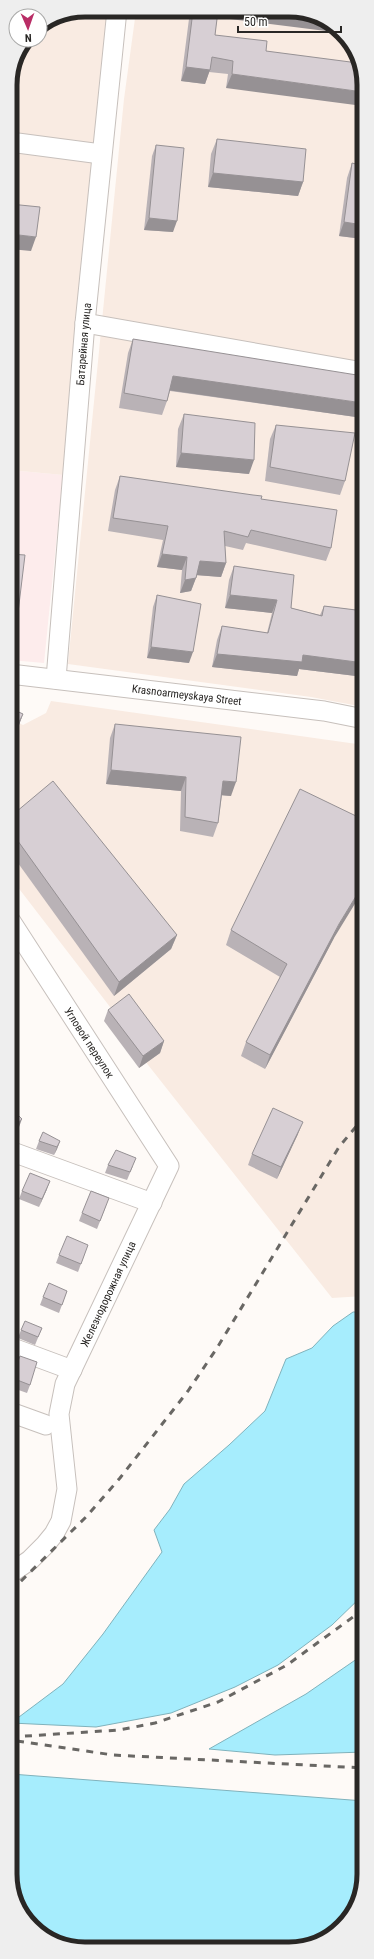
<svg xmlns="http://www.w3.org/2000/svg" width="374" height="1959" viewBox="0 0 374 1959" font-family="'Roboto Condensed',sans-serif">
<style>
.commercial{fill:#fdecec}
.built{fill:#f9ebe2}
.water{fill:#a6edfd;stroke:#80b2bc}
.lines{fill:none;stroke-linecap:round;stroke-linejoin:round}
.minor-casing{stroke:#c7c0bc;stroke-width:21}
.minor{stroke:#fff;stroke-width:19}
.rail{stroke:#696764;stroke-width:3;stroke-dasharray:7 7;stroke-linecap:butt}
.wall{fill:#b9b2b6}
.shaded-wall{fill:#969194}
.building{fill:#d7cfd4;stroke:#969194}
.labels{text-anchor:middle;stroke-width:3;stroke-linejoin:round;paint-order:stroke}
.street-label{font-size:11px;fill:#292725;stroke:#fff}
.rim{fill:none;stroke:#292725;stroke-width:5}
</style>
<rect width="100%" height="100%" fill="#fefaf7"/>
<polygon class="commercial" points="10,470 63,475 44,663 10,660"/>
<g class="built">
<polygon points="85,10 109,10 63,475 10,470 10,80 28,40 40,40 40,27 57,16"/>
<polygon points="136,11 308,13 345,35 363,75 364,707 311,697 68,664 124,99"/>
<polygon points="51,701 364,745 364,1296 332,1298 115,1023 117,1016 10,877 10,719 23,725 46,713"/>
</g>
<g class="water">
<polygon points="353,1312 364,1312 364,1594 332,1625 278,1665 235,1687 171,1713 96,1727 11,1723 63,1684 103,1634 162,1552 154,1530 170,1509 184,1484 229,1445 265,1411 286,1359 312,1348 333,1326"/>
<polygon points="364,1654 364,1752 275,1755 209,1749 306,1694"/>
<polygon points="11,1774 364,1801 364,1879 345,1924 299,1948 70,1948 29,1924 11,1884"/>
</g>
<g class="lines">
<defs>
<g id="minor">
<polyline points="10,142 101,154"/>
<polyline points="85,323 363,372"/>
<path id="s1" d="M10 674 324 711 364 719"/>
<path id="s2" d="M56 679 85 323 117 10"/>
<path id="s3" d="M10 920 169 1166 65 1384 59 1414 67 1489 61 1521 54 1534 45 1545 30 1560 11 1573"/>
<polyline points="10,1151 152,1203"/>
<polyline points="10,1347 72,1370"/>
<polyline points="10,1412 46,1425"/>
</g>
</defs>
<use href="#minor" class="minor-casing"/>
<use href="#minor" class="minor"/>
<g class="rail">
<polyline points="11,1591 86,1517 120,1478 188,1391 217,1348 339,1147 364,1117"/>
<polyline points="11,1737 119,1730 155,1723 218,1702 287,1665 364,1609"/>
<polyline points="17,1741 113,1755 364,1768"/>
</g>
</g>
<g class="wall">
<polygon points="190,11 308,12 217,17 215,35 266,51 226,88 228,74 209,72 205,84 181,81"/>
<polygon points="217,139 303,182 298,196 208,187 211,154"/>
<polygon points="156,145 173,232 144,230 152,156"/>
<polygon points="352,163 363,166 363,239 339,236 347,178"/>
<polygon points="133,339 363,418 170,391 167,401 162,415 119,408 128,353"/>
<polygon points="184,414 249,474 176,467 178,429"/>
<polygon points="276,425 345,481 340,495 265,481 270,439"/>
<polygon points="120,476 261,499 331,548 326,561 246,543 243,550 225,546 226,563 221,577 197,575 191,591 180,593 182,570 157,567 163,540 108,531 115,490"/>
<polygon points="234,566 291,608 320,615 324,606 364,611 364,677 299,669 297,676 212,667 217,640 222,626 267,633 272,613 225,608 229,580"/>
<polygon points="157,595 189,663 147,658 153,607"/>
<polygon points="10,708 23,714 19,725 10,742"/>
<polygon points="115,724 231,796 222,795 218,823 213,837 180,831 181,791 106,784 110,738"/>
<polygon points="10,817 177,935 171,949 114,996 10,852"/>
<polygon points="231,930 334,938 265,1069 241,1056 246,1042 280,977 226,945"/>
<polygon points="108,1010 164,1041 160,1053 139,1068 104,1021"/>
<polygon points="298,1134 277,1179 248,1165 252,1154"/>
<polygon points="39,1141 60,1141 57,1149 54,1155 36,1149"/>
<polygon points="108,1165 133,1166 127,1180 105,1173"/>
<polygon points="47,1189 39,1207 19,1199 22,1191"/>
<polygon points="106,1206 97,1229 79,1221 82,1213"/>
<polygon points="85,1253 78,1272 56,1263 59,1255"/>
<polygon points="67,1291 59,1313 40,1305 43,1297"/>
<polygon points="42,1328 35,1345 18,1338 21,1330"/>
<polygon points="20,1356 30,1385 27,1393 10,1387 10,1382"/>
</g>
<g class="shaded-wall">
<polygon points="216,11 292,12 312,15 342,33 214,17"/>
<polygon points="186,67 210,70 205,84 181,81"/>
<polygon points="232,74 363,92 363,106 226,88"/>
<polygon points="213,173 303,182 298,196 208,187"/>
<polygon points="149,218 177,221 173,232 144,230"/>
<polygon points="344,222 363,225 363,239 339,236"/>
<polygon points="10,234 36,237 31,251 10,249"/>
<polygon points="173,376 363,403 363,418 167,390"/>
<polygon points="181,453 254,460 249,474 176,467"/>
<polygon points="162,554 187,557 182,570 157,567"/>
<polygon points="200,561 226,563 221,577 195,575"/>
<polygon points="196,578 191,591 180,593 185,580"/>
<polygon points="230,595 277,600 272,613 225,608"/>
<polygon points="10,628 16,629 12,640 10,640"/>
<polygon points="151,647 193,652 189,663 147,658"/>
<polygon points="217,654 303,655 364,663 364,677 299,669 297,676 212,667"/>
<polygon points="23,714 19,725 10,742 14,732"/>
<polygon points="111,770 186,777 181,791 106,784"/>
<polygon points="223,781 236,782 231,796 218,795"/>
<polygon points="364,883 364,889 334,938 265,1069 270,1055 339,924"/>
<polygon points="177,935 171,949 114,996 119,982"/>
<polygon points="164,1041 160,1053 139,1068 143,1056"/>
<polygon points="22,1119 19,1127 10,1135 10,1130"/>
<polygon points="303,1122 298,1134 277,1179 281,1167"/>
<polygon points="60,1141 57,1149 54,1155 57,1147"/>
<polygon points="50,1181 47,1189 39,1207 42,1199"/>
</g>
<g class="building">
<polygon points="193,11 218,11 215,35 267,41 266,51 358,63 363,75 363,92 232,74 233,61 212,57 210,70 186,67"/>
<polygon points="292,12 308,12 312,15"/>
<polygon points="217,139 306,149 303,182 213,173"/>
<polygon points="156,145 184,148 177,221 149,218"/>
<polygon points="352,163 363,166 363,225 344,222"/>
<polygon points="10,204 40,207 36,237 10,234"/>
<polygon points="133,339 363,376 363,403 173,376 167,401 124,393"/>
<polygon points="184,414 255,423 254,460 181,453"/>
<polygon points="276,425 355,433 345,481 270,467"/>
<polygon points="120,476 253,495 262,496 261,499 337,510 331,548 251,530 248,537 224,531 226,563 200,561 196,578 185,580 187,557 162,554 168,526 113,518"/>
<polygon points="10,554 25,555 16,629 10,628"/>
<polygon points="234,566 294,575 291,608 322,616 324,606 364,611 364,663 303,655 302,662 217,654 222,626 268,633 277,600 230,595"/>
<polygon points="157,595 201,604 193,652 151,647"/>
<polygon points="10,708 23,714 14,732 10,730"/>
<polygon points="115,724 241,737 236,782 223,781 218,823 185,817 186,777 111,770"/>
<polygon points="53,781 177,935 119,982 10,830 10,817"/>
<polygon points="300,789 356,816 364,799 364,883 339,924 270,1055 246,1042 287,964 231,930"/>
<polygon points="129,994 164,1041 143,1056 108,1010"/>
<polygon points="10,1107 22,1119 10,1130"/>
<polygon points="273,1108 303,1122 281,1167 252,1154"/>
<polygon points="43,1132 60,1141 57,1147 39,1141"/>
<polygon points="116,1150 136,1158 130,1172 108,1165"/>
<polygon points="30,1173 50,1181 42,1199 22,1191"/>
<polygon points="91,1191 109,1198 100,1221 82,1213"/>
<polygon points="67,1236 88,1245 81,1264 59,1255"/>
<polygon points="49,1283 67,1291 62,1305 43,1297"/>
<polygon points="25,1321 42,1328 38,1337 21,1330"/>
<polygon points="20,1356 37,1362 30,1385 12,1378"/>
</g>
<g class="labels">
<g class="street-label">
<text dy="4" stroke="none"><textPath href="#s2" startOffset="336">Батарейная улица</textPath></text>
<text dy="4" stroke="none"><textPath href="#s1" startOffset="178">Krasnoarmeyskaya Street</textPath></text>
<text dy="4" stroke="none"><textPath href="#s3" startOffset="146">Угловой переулок</textPath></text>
<text transform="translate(108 1294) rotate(-65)" y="4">Железнодорожная улица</text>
</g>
</g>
<path d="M0 0H374V1959H0ZM85 17H289A68 68 0 0 1 357 85V1874A68 68 0 0 1 289 1942H85A68 68 0 0 1 17 1874V85A68 68 0 0 1 85 17Z" fill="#eee" fill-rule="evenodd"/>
<path class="rim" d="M85 17H289A68 68 0 0 1 357 85V1874A68 68 0 0 1 289 1942H85A68 68 0 0 1 17 1874V85A68 68 0 0 1 85 17Z"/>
<g transform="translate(28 28) rotate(178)"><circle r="19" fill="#ffffff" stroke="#a9a9a8"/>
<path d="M0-3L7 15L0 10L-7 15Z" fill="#b92d66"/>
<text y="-6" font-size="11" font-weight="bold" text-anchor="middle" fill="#292725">N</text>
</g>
<path d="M238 26v6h103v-6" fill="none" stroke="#292725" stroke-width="2"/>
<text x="244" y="26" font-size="12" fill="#292725" stroke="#ffffff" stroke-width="3" paint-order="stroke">50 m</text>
</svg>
